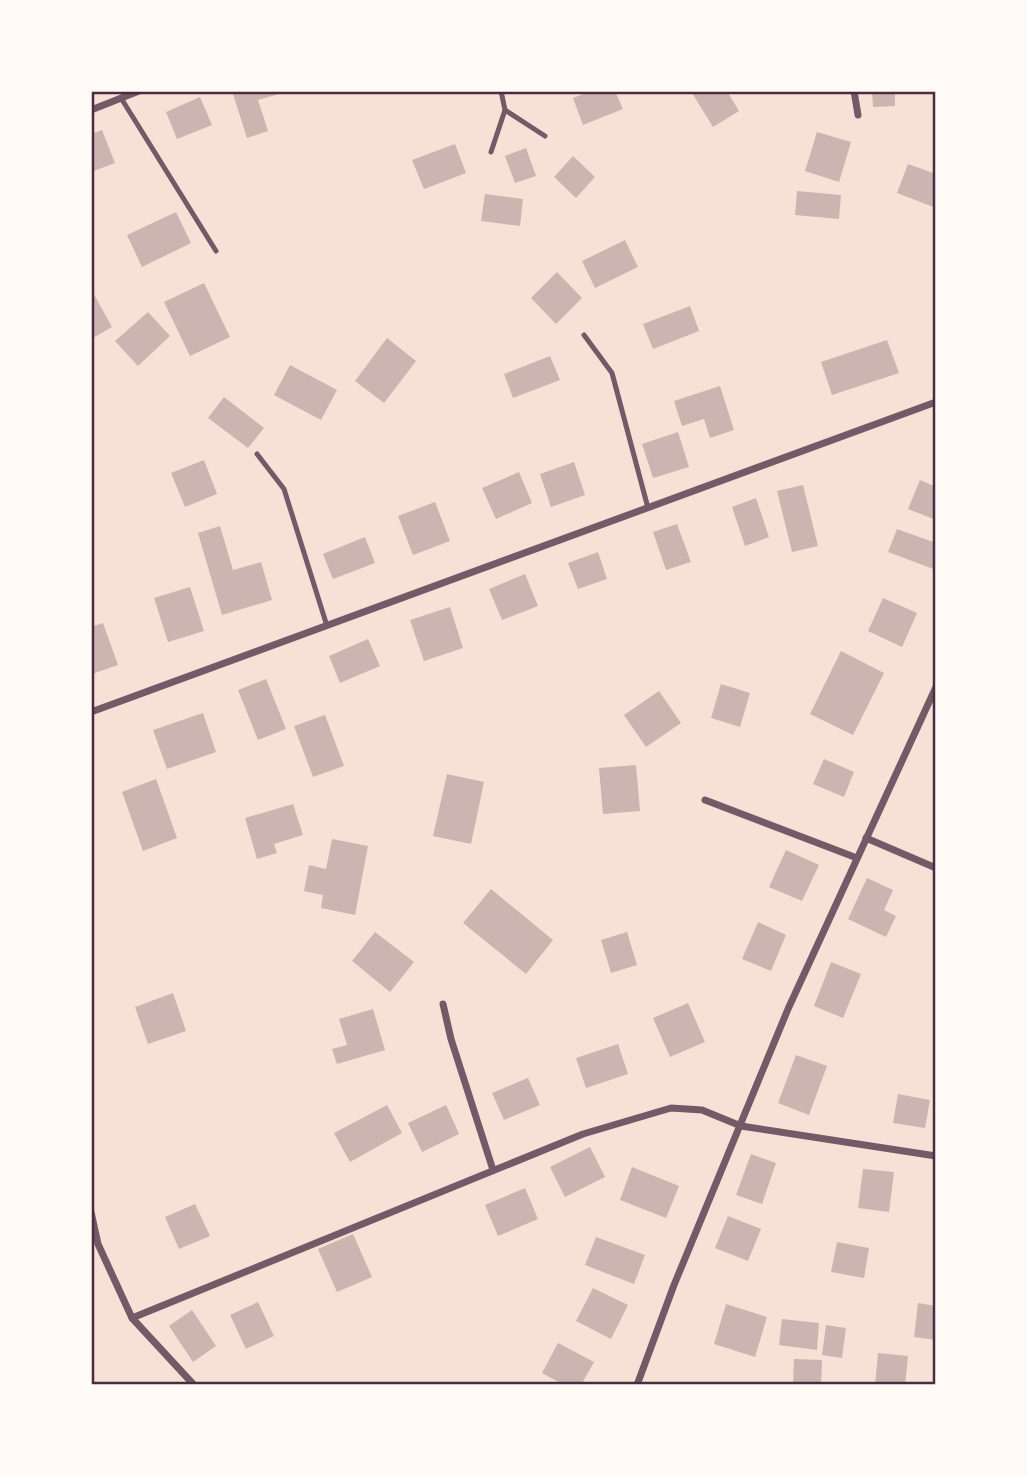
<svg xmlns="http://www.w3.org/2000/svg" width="1027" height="1476" viewBox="0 0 1027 1476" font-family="'PT Sans',sans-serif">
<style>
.building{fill:#ccb4b1}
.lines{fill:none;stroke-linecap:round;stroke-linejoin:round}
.service{stroke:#755966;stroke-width:5}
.minor{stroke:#755966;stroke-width:7}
.neatline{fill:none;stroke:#4a2c40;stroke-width:2.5}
</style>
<rect width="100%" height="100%" fill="#f7e1d7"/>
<g class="building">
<polygon points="232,91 286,91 286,92 258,100 268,131 247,138"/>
<polygon points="591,91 615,91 623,109 583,125 573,98"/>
<polygon points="695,91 727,91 739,111 713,127 692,93"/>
<polygon points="872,91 895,91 895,106 873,107"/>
<polygon points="200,97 212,125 177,139 166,112"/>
<polygon points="102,130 115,163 91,172 91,134"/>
<polygon points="817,132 851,142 839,182 805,171"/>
<polygon points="455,144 466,173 424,189 412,160"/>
<polygon points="526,148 536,176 515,183 505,156"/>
<polygon points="573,156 595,177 576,198 554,177"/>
<polygon points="908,164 936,174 936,208 897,193"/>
<polygon points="797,191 841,195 839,219 795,215"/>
<polygon points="485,194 523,199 520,226 481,221"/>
<polygon points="176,212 191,243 142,267 127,235"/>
<polygon points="625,240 638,267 595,288 582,261"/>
<polygon points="557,272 582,298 556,324 531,298"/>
<polygon points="204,283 230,337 190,356 164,302"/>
<polygon points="91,289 112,327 91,339"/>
<polygon points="690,306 699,331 653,349 643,324"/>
<polygon points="148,312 170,336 138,366 115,341"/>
<polygon points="387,338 416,361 384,403 355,381"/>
<polygon points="887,340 899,373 832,395 821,362"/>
<polygon points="550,356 560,380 513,398 504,374"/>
<polygon points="290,365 337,390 321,420 274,395"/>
<polygon points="720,386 734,430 710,438 704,419 682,426 674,401"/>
<polygon points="224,397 264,428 248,448 208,418"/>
<polygon points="678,432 689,467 653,478 642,444"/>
<polygon points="204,460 217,494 185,507 171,473"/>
<polygon points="574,462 585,495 551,507 540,474"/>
<polygon points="519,472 532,503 496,519 482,488"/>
<polygon points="920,480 936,487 936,520 908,509"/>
<polygon points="803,485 818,546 792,552 777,491"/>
<polygon points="756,498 769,537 745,546 732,507"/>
<polygon points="435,502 450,541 413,555 398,516"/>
<polygon points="677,524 691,562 666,570 653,532"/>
<polygon points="220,526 233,570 261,562 272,600 222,615 198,533"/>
<polygon points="897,529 936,543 936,570 888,552"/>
<polygon points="365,537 375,563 333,579 323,554"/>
<polygon points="598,552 607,579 578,589 568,563"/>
<polygon points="525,574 538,606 502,620 489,589"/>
<polygon points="190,587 204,631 168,642 154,598"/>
<polygon points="883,598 917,613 902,647 868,631"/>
<polygon points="450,607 463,648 424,661 410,620"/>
<polygon points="103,623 118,665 92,674 91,627"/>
<polygon points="368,639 380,666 340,683 329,656"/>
<polygon points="841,651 884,673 853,735 810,714"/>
<polygon points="266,679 286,729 258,740 238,690"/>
<polygon points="721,684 750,693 740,727 711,718"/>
<polygon points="659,691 681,723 646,747 624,715"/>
<polygon points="203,713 216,752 167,769 153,730"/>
<polygon points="325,715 344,766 313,777 294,726"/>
<polygon points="824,759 854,772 844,797 813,784"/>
<polygon points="636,765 640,811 603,814 599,768"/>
<polygon points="447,774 484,782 471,844 433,836"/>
<polygon points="156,779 177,838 143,851 122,792"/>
<polygon points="293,804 303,835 274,844 277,853 257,859 245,818"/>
<polygon points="332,839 368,846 355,915 321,908 323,895 304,891 309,865 326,869"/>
<polygon points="786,850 819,865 802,901 769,887"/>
<polygon points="867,878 893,890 884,910 896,916 886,937 848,919"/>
<polygon points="491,889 553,940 526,974 463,923"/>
<polygon points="758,922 786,935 771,971 742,959"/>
<polygon points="375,932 414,962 390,992 352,961"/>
<polygon points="627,932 637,965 611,973 601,940"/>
<polygon points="831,962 861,974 843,1018 814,1006"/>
<polygon points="173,993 186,1031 148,1044 135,1007"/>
<polygon points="688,1003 705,1042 670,1057 653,1018"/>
<polygon points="373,1009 385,1050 337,1064 332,1049 347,1045 339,1019"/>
<polygon points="618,1044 628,1074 586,1088 576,1058"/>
<polygon points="796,1055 827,1066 809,1115 778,1103"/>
<polygon points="528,1078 540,1105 504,1120 492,1093"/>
<polygon points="898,1094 930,1100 925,1128 893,1123"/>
<polygon points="387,1105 402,1133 350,1162 334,1133"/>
<polygon points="446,1105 459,1134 422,1152 408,1123"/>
<polygon points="590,1147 605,1177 565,1197 550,1167"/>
<polygon points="751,1154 776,1163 762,1204 736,1195"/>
<polygon points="632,1167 679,1186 666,1218 620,1200"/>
<polygon points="863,1169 894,1172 889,1212 858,1208"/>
<polygon points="525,1188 538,1219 498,1236 485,1205"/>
<polygon points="195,1204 210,1236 179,1249 165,1217"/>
<polygon points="728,1216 761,1229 748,1261 715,1248"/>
<polygon points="353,1234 372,1277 337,1292 318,1249"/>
<polygon points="596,1237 645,1255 634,1284 585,1265"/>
<polygon points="837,1242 869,1248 864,1278 831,1272"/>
<polygon points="593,1288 628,1305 611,1339 576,1321"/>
<polygon points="258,1302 274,1336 246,1349 230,1315"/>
<polygon points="918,1303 936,1306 936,1340 914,1337"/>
<polygon points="726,1304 767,1317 755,1357 714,1344"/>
<polygon points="192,1310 216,1346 193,1362 169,1326"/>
<polygon points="782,1319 819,1323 817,1350 779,1345"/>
<polygon points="826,1325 846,1328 842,1358 822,1355"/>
<polygon points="558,1343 594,1362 581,1385 564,1385 542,1373"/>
<polygon points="878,1353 908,1356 905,1385 875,1385"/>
<polygon points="794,1359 822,1360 821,1385 793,1385"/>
</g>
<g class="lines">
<g class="service">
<polyline points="121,98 216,251"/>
<polyline points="505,110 545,136"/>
<polyline points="491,152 505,110 501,91"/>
<polyline points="584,335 612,373 648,508"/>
<polyline points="257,454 284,489 327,626"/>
</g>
<g class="minor">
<polyline points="854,91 858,115"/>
<polyline points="91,110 139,91"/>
<polyline points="91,712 936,402"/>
<polyline points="705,800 857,858"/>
<polyline points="866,838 936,868"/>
<polyline points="443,1004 451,1039 493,1170"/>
<polyline points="91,1212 98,1244 132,1318 194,1385"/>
<polyline points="132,1318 583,1134 671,1108 702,1110 741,1126 936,1156"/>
<polyline points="637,1385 674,1285 788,1009 936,687"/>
</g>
</g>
<rect width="1027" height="1476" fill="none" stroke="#fffaf5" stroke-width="186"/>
<rect x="93" y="93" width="841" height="1290" class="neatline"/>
</svg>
